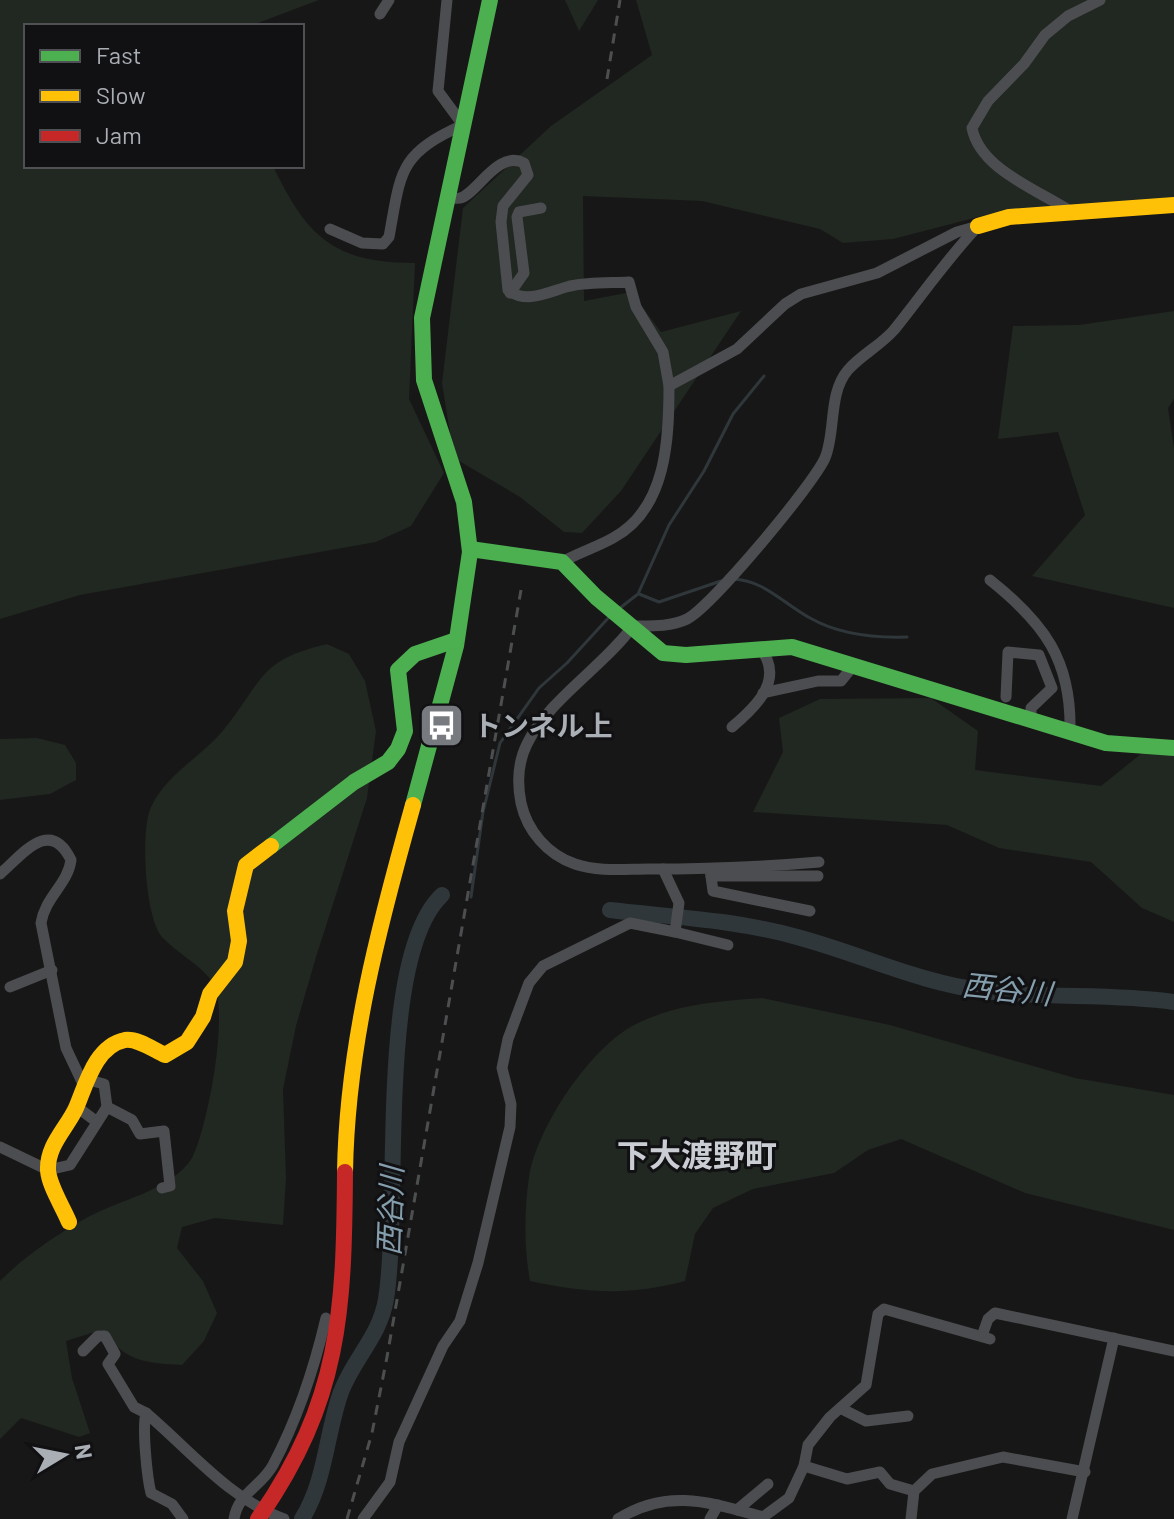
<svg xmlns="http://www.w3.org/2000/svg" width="1174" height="1519" viewBox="0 0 1174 1519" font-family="Barlow,'Noto Sans JP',sans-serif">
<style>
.green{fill:#212721}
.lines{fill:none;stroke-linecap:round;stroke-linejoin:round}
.stream{stroke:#2f373b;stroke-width:3}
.river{stroke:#2f373b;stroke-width:16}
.street{stroke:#4c4d50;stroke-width:11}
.fast{stroke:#4caf50;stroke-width:16}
.slow{stroke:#ffc107;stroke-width:16}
.jam{stroke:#c62828;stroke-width:16}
.rail{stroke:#4d4e50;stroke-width:3;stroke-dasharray:10 8;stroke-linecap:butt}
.labels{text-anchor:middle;stroke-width:6;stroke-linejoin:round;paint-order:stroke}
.poi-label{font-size:28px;font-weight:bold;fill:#aaafb6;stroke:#111113;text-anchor:start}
.water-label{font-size:30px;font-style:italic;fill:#859ead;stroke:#111113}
.quarter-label{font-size:32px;font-weight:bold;fill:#cacdd3;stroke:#111113}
</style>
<rect width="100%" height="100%" fill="#171717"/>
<g class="green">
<path d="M0 0H319L250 26H26V166H273C307 237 334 263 415 263L409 399 444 473 411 526 376 542 80 595 0 619Z"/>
<polygon points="565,0 598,0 579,31"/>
<polygon points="636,0 1174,0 1174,197 986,215 893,239 843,243 820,229 702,201 583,196 584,301 631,292 661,332 741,311 621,491 582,533 564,532 520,497 454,458 442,383 463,208 551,126 652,55"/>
<polygon points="1174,311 1174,399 1168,408 1174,448 1174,608 1032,576 1085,515 1058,432 998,439 1013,326 1079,325"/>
<path d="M327 644 349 654 365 681 376 731 367 798 316 957 296 1026 283 1089 286 1178 283 1225 215 1218 182 1227 177 1248 203 1281 217 1313 204 1341 182 1365C143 1363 126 1361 101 1330L66 1341 72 1378 90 1433 79 1437 21 1418 0 1439V1281C26 1255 56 1235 88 1217 119 1200 172 1190 192 1158 207 1131 231 1006 212 981 199 964 177 953 162 937 145 918 140 831 151 807 166 774 203 756 225 728 264 679 259 660 327 644Z"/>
<polygon points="931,698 978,731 975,770 1101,786 1152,745 1174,745 1174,922 1142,908 1091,862 999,848 947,825 753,812 783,752 779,718 820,699"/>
<polygon points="37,738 65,745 76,763 76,780 50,794 0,800 0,739"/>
<path d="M762 998 890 1025 1075 1078 1174 1095V1230L1025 1193 901 1139 868 1150 834 1173 753 1189 713 1208 695 1234 685 1281C630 1296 585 1293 530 1281 524 1248 524 1211 529 1177 537 1127 591 1046 636 1024 676 1004 718 1001 762 998Z"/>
</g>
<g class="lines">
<g class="stream">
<path d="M733 579C764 580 784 604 810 618 838 634 875 638 907 637"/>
<polyline points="639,594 659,602 721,581"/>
<polyline points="620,608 638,594 669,525 704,471 733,414 764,376"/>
<polyline points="471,897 483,812 500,743 539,688 567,663 611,615"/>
</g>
<g class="river">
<path d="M610 910C672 917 737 920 797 937 861 954 919 983 985 991 1047 999 1111 993 1174 1002"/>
<path d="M302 1519C326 1480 326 1434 341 1392 354 1358 380 1336 386 1299 401 1206 376 957 442 895"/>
</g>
<g class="street">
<polyline points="380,14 389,0"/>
<path d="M447 198C448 198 459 199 460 198 476 195 498 149 524 163L528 175 503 206 501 222 508 290C527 305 550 291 570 286 589 282 609 283 629 282L636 307 663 352 669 386"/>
<path d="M1070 211C1036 189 980 169 972 128L988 101 1024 64 1045 35 1068 16 1100 0"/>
<path d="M330 229 362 243 383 244 389 237C401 172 398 154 463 125L438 91 447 0"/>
<polyline points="510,293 524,273 517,217 519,212 541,208"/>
<path d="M562 562C578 553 597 547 613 538 667 509 669 438 669 386L737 349 785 304 801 294 877 273 957 232 978 226"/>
<path d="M990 580C1044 623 1072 660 1070 733"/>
<polyline points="763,693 818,681 841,681 853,666"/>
<polyline points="1006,697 1008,652 1039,655 1052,688 1031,708 1031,720"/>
<path d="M732 727C757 706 785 679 760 648"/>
<path d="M819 862C762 867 706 869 648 869 625 869 598 872 575 864 548 855 527 831 521 803 517 783 518 762 527 744 548 700 604 666 633 626 650 626 671 627 687 619 711 607 813 485 825 458 836 432 828 393 848 370 861 355 881 345 894 330 922 295 947 259 978 226"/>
<polyline points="663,869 679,903 675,932 728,945"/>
<polyline points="710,869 713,891 810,911"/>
<path d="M0 874C23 854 50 817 71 860 68 884 45 897 41 923L66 1048 83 1084"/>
<polyline points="711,876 818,876"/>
<polyline points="10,987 52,970"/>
<polyline points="85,1079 104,1084 107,1107 132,1120 140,1134 164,1131 170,1186 162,1188"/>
<polyline points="77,1107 97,1122"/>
<polyline points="0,1147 48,1170 70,1165 107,1107"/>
<polyline points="982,1336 988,1319 995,1313 1174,1351"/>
<path d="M83 1351 98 1336H105L115 1354 108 1364 134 1407 146 1413C142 1427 147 1478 151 1493L172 1504 183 1519"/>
<polyline points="842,1409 866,1421 908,1416"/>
<path d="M146 1413C191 1451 228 1498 284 1519"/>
<polyline points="804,1466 847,1479 880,1472 890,1484 914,1491 932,1474 1003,1457 1085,1472"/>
<polyline points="737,1510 768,1484"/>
<path d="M234 1519C238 1493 262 1486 273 1465 298 1418 314 1369 326 1318"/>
<polyline points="363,1519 390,1482 399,1442 443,1346 460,1321 478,1263 510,1127 511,1104 502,1068 508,1039 529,983 543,966 630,923 675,932"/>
<path d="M618 1519C668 1487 712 1503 763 1517L789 1498 804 1466 808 1445 830 1417 866 1385 878 1314 884 1309 990 1339"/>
<polyline points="710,1519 718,1505"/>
<polyline points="911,1519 914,1491"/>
<polyline points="1072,1519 1114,1338"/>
</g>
<g class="fast">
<polyline points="470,549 562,562 596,597 663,653 686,655 792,647 1106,743 1174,748"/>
<polyline points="413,805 456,646 470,552 464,502 424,380 422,318 490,0"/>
<polyline points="271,846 354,782 388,762 398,749 405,731 398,670 415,654 456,640"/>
</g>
<g class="slow">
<polyline points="978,226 1009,217 1174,205"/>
<path d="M345 1172C347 1046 379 926 413 805"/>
<path d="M69 1222C63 1207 49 1186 48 1170 47 1145 67 1128 76 1108 86 1085 95 1046 125 1040 137 1038 154 1050 165 1055L187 1042 203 1017 210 994 235 962 239 941 235 911 246 865 271 846"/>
</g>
<path class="jam" d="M258 1519C341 1400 344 1311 345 1172"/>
<g class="rail">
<polyline points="607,79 620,0"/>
<polyline points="347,1519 372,1433 387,1357 521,590"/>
</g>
</g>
<defs>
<symbol id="bus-square" viewBox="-11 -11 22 22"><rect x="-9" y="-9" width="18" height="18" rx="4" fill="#777a7e" stroke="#111113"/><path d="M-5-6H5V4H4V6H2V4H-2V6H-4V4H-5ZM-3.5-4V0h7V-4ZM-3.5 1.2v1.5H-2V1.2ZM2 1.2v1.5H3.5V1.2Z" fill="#fff"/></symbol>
</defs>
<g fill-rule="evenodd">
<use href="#bus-square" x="416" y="700" width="51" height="51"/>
</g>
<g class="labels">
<g class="poi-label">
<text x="473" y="736">トンネル上</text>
</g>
<g class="water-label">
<text transform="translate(1007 990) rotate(6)" y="10">西谷川</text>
<text transform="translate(391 1211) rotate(-88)" y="10">西谷川</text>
</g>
<g class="quarter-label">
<text x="697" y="1167">下大渡野町</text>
</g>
</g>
<rect x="24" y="24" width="280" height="144" fill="#111113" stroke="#4e5054" stroke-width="2"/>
<rect x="40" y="50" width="40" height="12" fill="#4caf50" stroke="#4e5054" stroke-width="2"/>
<text x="96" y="64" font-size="24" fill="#aaafb6">Fast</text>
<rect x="40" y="90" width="40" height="12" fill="#ffc107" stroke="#4e5054" stroke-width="2"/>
<text x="96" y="104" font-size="24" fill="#aaafb6">Slow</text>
<rect x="40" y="130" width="40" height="12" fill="#c62828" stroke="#4e5054" stroke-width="2"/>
<text x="96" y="144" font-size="24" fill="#aaafb6">Jam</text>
<g transform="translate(64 1455) rotate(80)" stroke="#111113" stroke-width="6" paint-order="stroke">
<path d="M0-6L14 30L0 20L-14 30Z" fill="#aaafb6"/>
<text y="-12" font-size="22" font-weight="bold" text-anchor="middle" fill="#aaafb6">N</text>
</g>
</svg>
